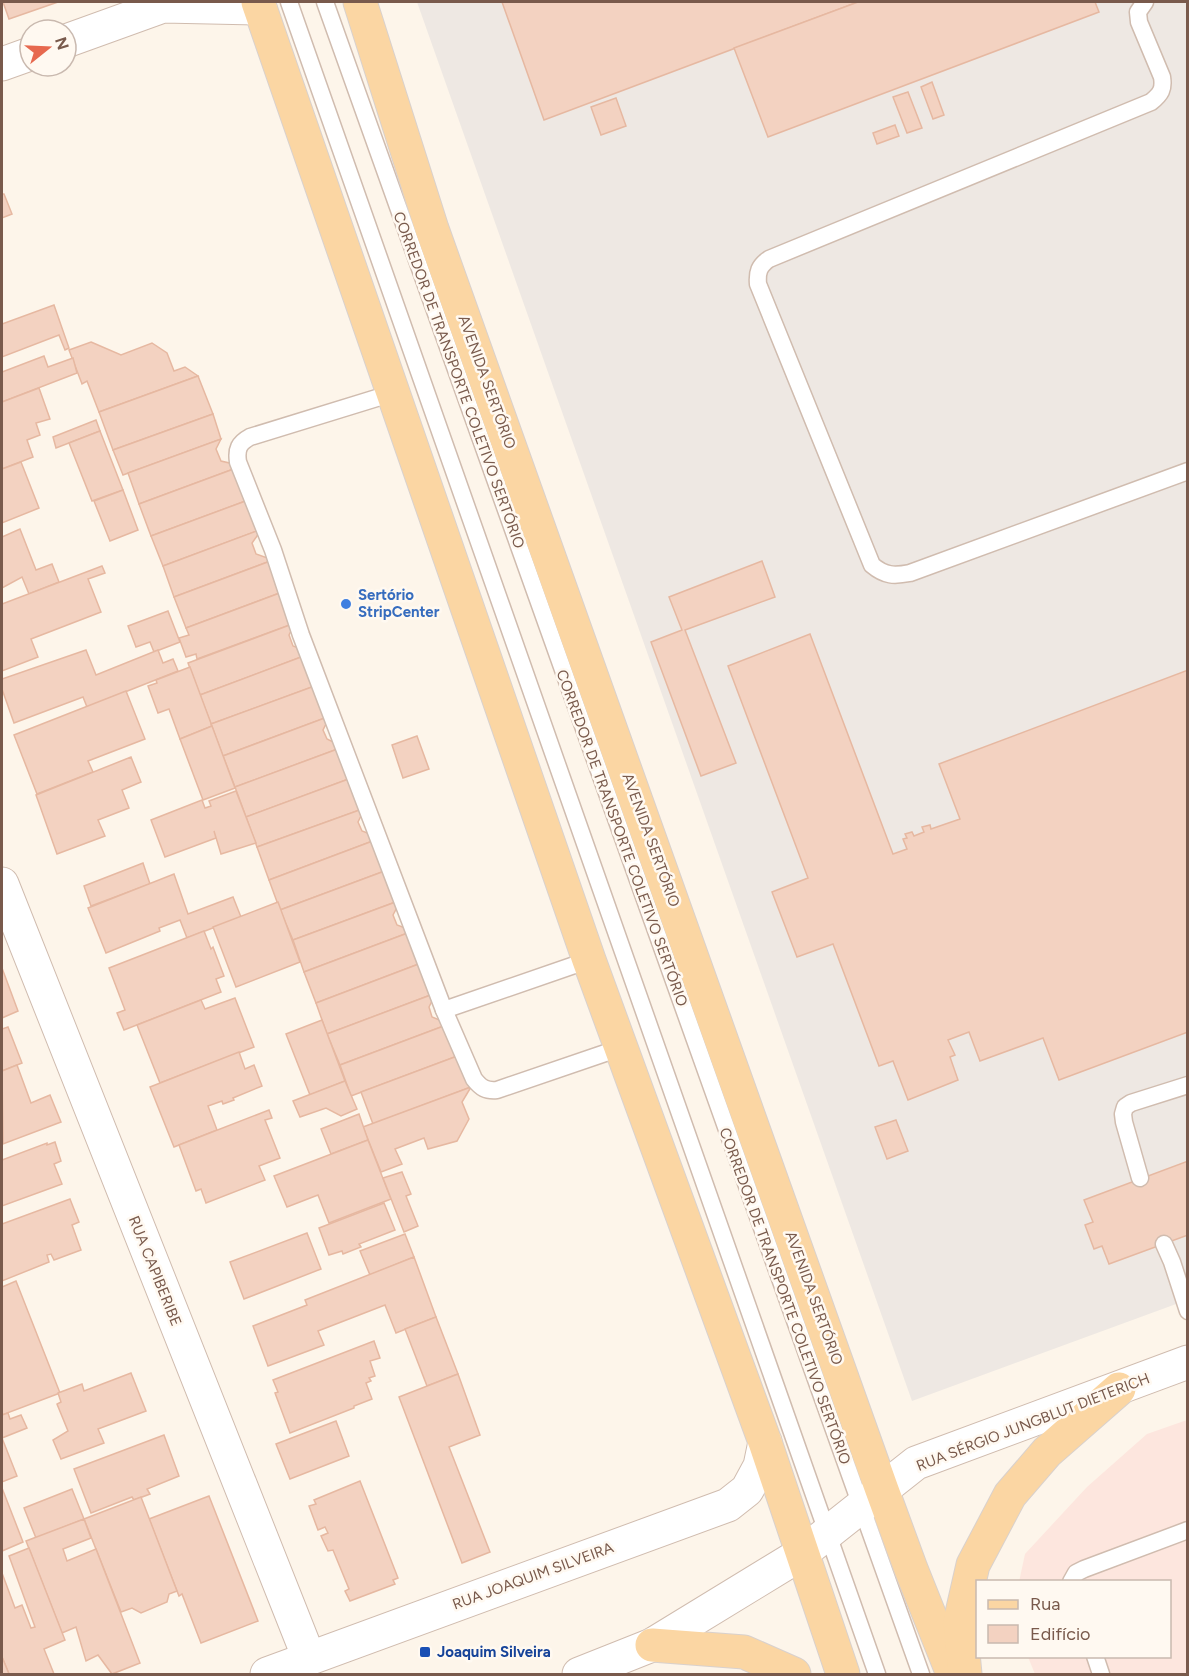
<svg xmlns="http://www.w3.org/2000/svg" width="1189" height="1676" viewBox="0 0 1189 1676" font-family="Figtree,sans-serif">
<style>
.commercial{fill:#fde6de}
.industrial{fill:#eee8e3}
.building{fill:#f3d2c1;stroke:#e6b8a1;stroke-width:1.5}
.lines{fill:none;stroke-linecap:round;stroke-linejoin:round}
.service-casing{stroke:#d0bcaf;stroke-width:19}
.minor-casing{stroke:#d0bcaf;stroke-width:35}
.tertiary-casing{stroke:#d0bcaf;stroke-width:35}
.primary-casing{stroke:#d9d1cd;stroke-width:35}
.service{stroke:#fff;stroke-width:16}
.minor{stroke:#fff;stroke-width:33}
.tertiary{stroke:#fff;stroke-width:33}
.primary{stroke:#fbd6a3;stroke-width:33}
.shop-dot{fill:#3f7fe0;stroke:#fff9f1;stroke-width:2}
.transit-dot{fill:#1a4fb4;stroke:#fff9f1;stroke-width:2}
.labels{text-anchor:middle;stroke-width:5;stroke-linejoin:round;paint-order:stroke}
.street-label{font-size:15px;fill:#795a4c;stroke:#fff9f1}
.shop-label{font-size:15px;font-weight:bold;fill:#366cbe;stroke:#fff9f1;text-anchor:start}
.transit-label{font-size:15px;font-weight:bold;fill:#164399;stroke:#fff9f1;text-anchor:start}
</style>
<rect width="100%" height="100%" fill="#fdf5ea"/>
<polygon class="commercial" points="1187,1420 1187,1674 1035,1674 1028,1657 1170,1656 1170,1582 1019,1582 1025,1554 1087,1487 1147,1434"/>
<polygon class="industrial" points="417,2 1187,2 1187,1300 912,1401"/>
<g class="building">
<polygon points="3,2 58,2 9,19"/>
<polygon points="502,2 858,2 544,120"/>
<polygon points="858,2 1095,2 1099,12 768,137 734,48"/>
<polygon points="932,82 944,115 933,119 921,87"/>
<polygon points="908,92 922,128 907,133 893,97"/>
<polygon points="616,98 626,126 601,135 591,107"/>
<polygon points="895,125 899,136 877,144 873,133"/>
<polygon points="2,194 4,194 12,214 2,218"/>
<polygon points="54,305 69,348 65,350 59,335 2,357 2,324"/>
<polygon points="91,342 121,355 152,343 167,353 174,371 185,367 198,376 99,412 87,381 82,384 69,350"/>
<polygon points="44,356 48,367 73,358 77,373 2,402 2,372"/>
<polygon points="198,376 213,414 113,450 99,412"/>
<polygon points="39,388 50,419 36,423 40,435 27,440 33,457 2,469 2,402"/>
<polygon points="213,414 221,439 123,475 113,450"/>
<polygon points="96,420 100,431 56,448 53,437"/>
<polygon points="100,431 123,490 92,501 69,443"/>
<polygon points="221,439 216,449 221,461 238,465 239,467 139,504 128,473"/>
<polygon points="21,462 39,508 2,523 2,469"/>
<polygon points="239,467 251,499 151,536 139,504"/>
<polygon points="123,490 138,530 110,541 94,501"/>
<polygon points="251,499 262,529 163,566 151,536"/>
<polygon points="20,529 36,570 52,564 59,582 29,594 22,577 2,588 2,537"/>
<polygon points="262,529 252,543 256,554 273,560 174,597 163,566"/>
<polygon points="273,560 285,591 186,628 174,597"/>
<polygon points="762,561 775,597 685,630 736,763 701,776 651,642 682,630 669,597"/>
<polygon points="102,566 105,573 88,579 101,612 31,639 38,657 2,671 2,604"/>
<polygon points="285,591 295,623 197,659 196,654 186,657 179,638 189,635 186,628"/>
<polygon points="168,611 180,642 154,652 150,642 136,647 128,626"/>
<polygon points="295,623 289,635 293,646 307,651 309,654 200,695 188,663"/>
<polygon points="810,634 893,854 907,849 903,839 907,838 905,834 912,832 914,836 924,832 922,827 930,825 931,829 960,819 939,764 1188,670 1188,1032 1059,1080 1043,1038 980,1061 969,1032 948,1040 955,1055 950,1057 958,1080 908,1100 893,1061 879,1066 833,944 797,957 772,892 808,878 728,666"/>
<polygon points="86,650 96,675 158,650 163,663 173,659 178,671 87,707 83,697 14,723 2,689 2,679"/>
<polygon points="309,654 320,684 211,724 200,695"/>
<polygon points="190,667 212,726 180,739 169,709 158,713 148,686 157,683 156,680"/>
<polygon points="320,684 330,716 223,756 211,724"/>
<polygon points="126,691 145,739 88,761 93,772 37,794 14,735"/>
<polygon points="330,716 323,730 327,739 343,747 235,787 223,756"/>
<polygon points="212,726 235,788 203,800 180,739"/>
<polygon points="417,736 429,769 403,778 392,745"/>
<polygon points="343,747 354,777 246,817 235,787"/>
<polygon points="131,757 141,782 122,790 129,808 98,820 105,836 57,854 36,795"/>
<polygon points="354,777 365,808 257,847 246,817"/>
<polygon points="236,791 256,843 221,854 214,831 216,838 165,857 151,820 202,800 205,808 211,806 209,801"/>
<polygon points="365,808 358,822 362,831 378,837 378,839 269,880 257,847"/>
<polygon points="378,839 390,869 280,910 269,880"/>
<polygon points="143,863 150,884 91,906 84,886"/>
<polygon points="390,869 401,900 293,940 280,910"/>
<polygon points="174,874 188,914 233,897 241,917 187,938 180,920 159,928 160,931 106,953 88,908"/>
<polygon points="401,900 393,915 397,925 413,931 304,972 293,940"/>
<polygon points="278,902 300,962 236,987 213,927"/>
<polygon points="204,931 211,949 213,947 224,976 216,979 221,992 124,1030 117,1013 125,1010 109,968"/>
<polygon points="413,931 424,962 316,1003 304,972"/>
<polygon points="424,962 436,993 327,1034 316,1003"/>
<polygon points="2,968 18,1011 2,1018"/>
<polygon points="436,993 429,1007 432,1017 449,1024 340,1065 327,1034"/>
<polygon points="235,998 254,1047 160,1083 137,1025 201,1000 205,1009"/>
<polygon points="322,1020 345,1081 310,1095 286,1034"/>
<polygon points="449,1024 460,1055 351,1096 340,1065"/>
<polygon points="8,1027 22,1063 2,1071 2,1029"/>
<polygon points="239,1052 245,1069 254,1065 262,1086 233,1098 234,1100 223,1104 222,1101 208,1106 217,1130 174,1147 150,1087"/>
<polygon points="460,1055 471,1087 373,1124 361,1092"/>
<polygon points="17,1065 31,1103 50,1095 61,1122 3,1144 2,1071"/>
<polygon points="345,1081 357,1109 341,1116 326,1108 300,1117 293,1101"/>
<polygon points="471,1087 462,1102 469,1119 457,1141 428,1149 424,1138 395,1149 402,1164 381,1172 363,1127"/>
<polygon points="269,1110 272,1118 265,1120 280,1158 259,1166 265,1180 206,1203 201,1189 196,1191 179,1145"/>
<polygon points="359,1114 368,1140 331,1154 321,1129"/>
<polygon points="896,1120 908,1151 887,1159 875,1127"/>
<polygon points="368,1140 391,1199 329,1223 318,1195 287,1207 274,1176"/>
<polygon points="55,1142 61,1161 54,1164 62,1184 2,1206 2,1160 47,1143 47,1145"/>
<polygon points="1188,1161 1188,1235 1109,1264 1102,1246 1094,1249 1085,1225 1093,1222 1084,1200"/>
<polygon points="402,1172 411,1194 406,1196 418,1226 404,1232 383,1178"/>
<polygon points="70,1199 79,1222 72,1225 81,1250 54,1260 51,1254 47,1255 49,1262 2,1281 2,1224"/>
<polygon points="384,1203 395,1230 359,1244 361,1247 343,1254 342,1251 329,1255 319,1228"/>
<polygon points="307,1233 321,1269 244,1299 230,1262"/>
<polygon points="405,1234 414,1257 370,1275 360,1251"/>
<polygon points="414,1257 436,1317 396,1333 385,1305 318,1331 324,1345 268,1366 253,1326 307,1305 305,1300"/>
<polygon points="16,1281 60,1393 2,1415 2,1287"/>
<polygon points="436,1317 458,1374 427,1386 405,1329"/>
<polygon points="374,1341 380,1358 370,1361 375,1376 369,1378 371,1381 366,1383 372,1399 354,1406 354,1408 290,1433 275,1393 278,1392 273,1380"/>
<polygon points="131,1373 146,1411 98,1429 104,1443 61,1459 53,1440 68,1431 57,1404 61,1402 58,1393 82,1384 84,1391"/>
<polygon points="458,1374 480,1435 449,1447 490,1552 462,1563 399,1397"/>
<polygon points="8,1413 10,1419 21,1415 27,1428 2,1438 17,1476 2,1482 2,1415"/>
<polygon points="336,1421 349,1456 290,1479 276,1444"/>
<polygon points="164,1435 179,1476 147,1489 150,1494 134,1500 132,1497 91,1513 74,1469"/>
<polygon points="360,1481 398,1578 393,1580 395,1584 350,1601 345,1591 349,1589 333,1550 328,1551 321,1536 328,1533 325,1527 318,1530 309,1506 316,1504 314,1500"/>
<polygon points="2,1488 23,1542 2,1551"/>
<polygon points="72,1489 84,1519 36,1538 24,1508"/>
<polygon points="209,1496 258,1621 201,1643 182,1594 179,1596 177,1591 149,1519"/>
<polygon points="141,1497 177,1591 169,1594 167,1602 141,1613 132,1608 121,1612 84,1519"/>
<polygon points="84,1519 91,1538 63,1549 67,1561 96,1549 140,1663 112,1674 98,1655 86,1661 76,1627 62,1633 26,1541"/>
<polygon points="29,1548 65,1640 44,1649 54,1674 9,1674 2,1657 2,1573 15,1608 22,1605 31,1628 35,1627 9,1556"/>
<polygon points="2,1657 9,1674 2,1674"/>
</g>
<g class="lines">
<defs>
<g id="service">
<polyline points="289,2 877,1674"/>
<polyline points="325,2 921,1674"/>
<path d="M1145 2 1138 12 1139 22 1162 77C1164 89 1161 94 1151 102L769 259C759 266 757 272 758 284L872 565C885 576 894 576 910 573L1188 471"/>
<path d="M393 393 250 437C239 443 236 449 238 462L273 550 301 635 444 1010 474 1079C481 1088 486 1091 497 1090L620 1048"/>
<polyline points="444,1010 589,960"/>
<polyline points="1140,1178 1124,1122 1123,1114 1125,1107 1131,1103 1188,1085"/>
<polyline points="1164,1244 1172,1262 1188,1311"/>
<polyline points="1071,1582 1076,1573 1084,1569 1188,1530"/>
<polyline points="1095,1656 1101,1674"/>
</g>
<g id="minor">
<polyline points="66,41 163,6 260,8"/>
<polyline points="2,64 30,54"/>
<polyline points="2,884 309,1658"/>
</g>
<g id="tertiary">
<polyline points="267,1674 728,1505 747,1490 760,1466 765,1442"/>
<polyline points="579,1674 652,1645 801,1554 916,1463 1188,1362"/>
</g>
<g id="primary">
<polyline points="258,2 589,960 765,1442 843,1674"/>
<polyline points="360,2 432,229 882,1490 911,1569 953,1674"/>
<polyline points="652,1645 744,1652 794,1674"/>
<polyline points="965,1674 960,1622 973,1565 1010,1495 1047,1452 1119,1389"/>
</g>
</defs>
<use href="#service" class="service-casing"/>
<use href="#minor" class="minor-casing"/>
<use href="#tertiary" class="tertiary-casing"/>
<use href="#primary" class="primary-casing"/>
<use href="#service" class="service"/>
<use href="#minor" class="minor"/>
<use href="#tertiary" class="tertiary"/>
<use href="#primary" class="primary"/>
</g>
<circle class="shop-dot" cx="346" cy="604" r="6"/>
<rect class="transit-dot" x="419" y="1646" width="12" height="12" rx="3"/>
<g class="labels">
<g class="street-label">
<text transform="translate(459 380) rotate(70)" y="5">CORREDOR DE TRANSPORTE COLETIVO SERTÓRIO</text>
<text transform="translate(487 382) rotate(70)" y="5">AVENIDA SERTÓRIO</text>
<text transform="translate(622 838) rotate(70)" y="5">CORREDOR DE TRANSPORTE COLETIVO SERTÓRIO</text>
<text transform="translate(651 840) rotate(70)" y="5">AVENIDA SERTÓRIO</text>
<text transform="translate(155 1271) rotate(68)" y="5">RUA CAPIBERIBE</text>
<text transform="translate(785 1296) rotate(70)" y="5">CORREDOR DE TRANSPORTE COLETIVO SERTÓRIO</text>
<text transform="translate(814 1298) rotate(70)" y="5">AVENIDA SERTÓRIO</text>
<text transform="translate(1033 1422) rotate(-21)" y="5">RUA SÉRGIO JUNGBLUT DIETERICH</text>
<text transform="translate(533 1576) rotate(-20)" y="5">RUA JOAQUIM SILVEIRA</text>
</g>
<g class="shop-label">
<text x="358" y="600">Sertório<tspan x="358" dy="17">StripCenter</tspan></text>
</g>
<g class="transit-label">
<text x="437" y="1657">Joaquim Silveira</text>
</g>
</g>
<rect width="1189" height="1676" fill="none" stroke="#795a4c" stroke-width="6"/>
<rect x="976" y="1580" width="195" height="78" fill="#fff9f1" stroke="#c9b9af" stroke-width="1.5"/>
<rect x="988" y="1600" width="30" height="9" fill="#fbd6a3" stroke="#c9b9af" stroke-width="1.5"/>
<text x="1030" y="1610" font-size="18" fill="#795a4c">Rua</text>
<rect x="988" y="1625" width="30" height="18" fill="#f3d2c1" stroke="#c9b9af" stroke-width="1.5"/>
<text x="1030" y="1640" font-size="18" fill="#795a4c">Edifício</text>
<g transform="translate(48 48) rotate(72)"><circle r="28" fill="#fff9f1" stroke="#c9b9af" stroke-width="1.5"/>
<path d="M0-4.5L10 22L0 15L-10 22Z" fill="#e7694f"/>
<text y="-9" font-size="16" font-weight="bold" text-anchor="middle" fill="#795a4c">N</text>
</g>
</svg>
